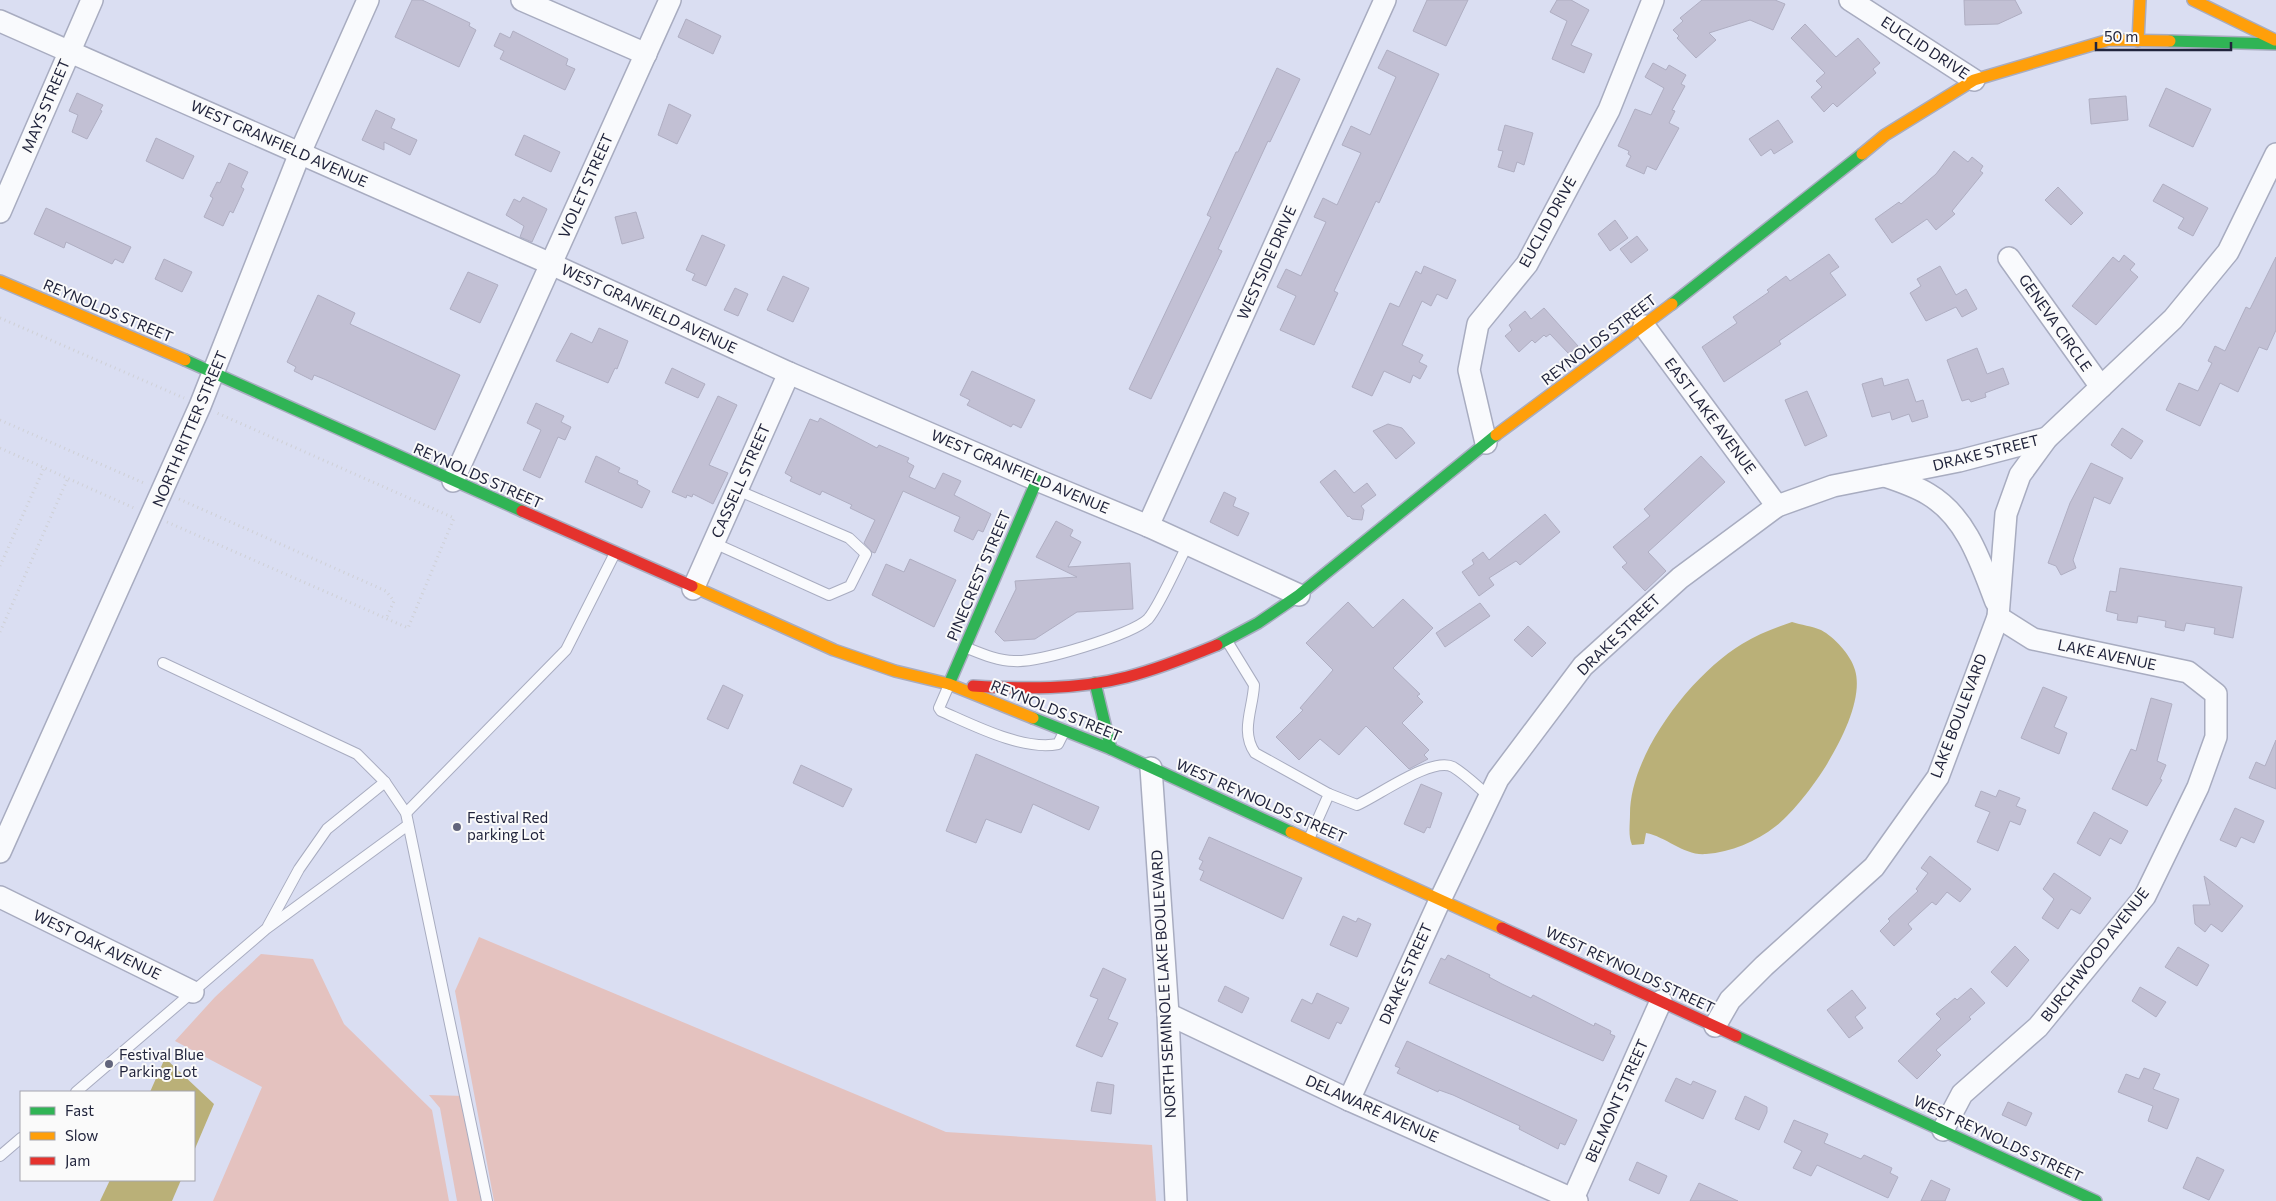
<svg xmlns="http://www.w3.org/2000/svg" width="2276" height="1201" viewBox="0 0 2276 1201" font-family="Commissioner,sans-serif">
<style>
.green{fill:#e4c2bf}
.water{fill:#bab078}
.building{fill:#c2c0d4;stroke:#afaec2}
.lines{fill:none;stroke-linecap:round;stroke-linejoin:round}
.lane-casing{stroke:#a8acc0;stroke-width:12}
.street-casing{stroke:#a8acc0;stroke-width:24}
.fast-casing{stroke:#a8acc0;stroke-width:14}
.slow-casing{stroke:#a8acc0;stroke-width:14}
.jam-casing{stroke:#a8acc0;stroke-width:14}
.path{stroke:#cfd0d6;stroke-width:3;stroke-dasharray:1 4;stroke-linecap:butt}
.lane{stroke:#f9fafd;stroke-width:10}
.street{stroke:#f9fafd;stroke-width:21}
.fast{stroke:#30b455;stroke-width:11}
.slow{stroke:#ff9f0a;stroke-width:11}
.jam{stroke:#e5322d;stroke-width:11}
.poi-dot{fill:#62657c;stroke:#fafafa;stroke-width:2}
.labels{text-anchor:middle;stroke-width:4;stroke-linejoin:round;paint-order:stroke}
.street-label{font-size:15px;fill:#21243c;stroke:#fafafa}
.poi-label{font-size:15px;fill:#21243c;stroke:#fafafa;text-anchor:start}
</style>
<rect width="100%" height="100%" fill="#dadef2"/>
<g class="green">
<polygon points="479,937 946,1132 1152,1145 1156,1201 494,1201 455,991"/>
<polygon points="261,954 313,959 344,1024 432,1110 449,1201 213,1201 262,1087 175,1041 215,997"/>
<polygon points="429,1095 466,1096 486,1201 457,1201 440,1108"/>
</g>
<g class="water">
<path d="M1792 622C1801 625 1812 626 1821 630 1834 637 1851 655 1855 670 1868 713 1809 800 1776 826 1756 842 1731 852 1706 854 1684 856 1667 837 1646 833L1644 844 1632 845C1628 836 1630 824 1630 814 1630 754 1692 674 1742 644 1758 634 1775 628 1792 622Z"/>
<polygon points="165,1058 214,1104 194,1151 194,1092 150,1092"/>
<polygon points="110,1180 181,1180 172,1201 100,1201"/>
</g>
<g class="building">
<polygon points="412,0 422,0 437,7 470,23 469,26 476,30 459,67 395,37"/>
<polygon points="1427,0 1468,0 1446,46 1413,31"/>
<polygon points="1557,0 1571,0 1589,10 1571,45 1592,54 1584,73 1552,59 1567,21 1550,12"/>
<polygon points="1702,0 1775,0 1785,4 1773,30 1750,20 1709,33 1716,40 1696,58 1677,38 1679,36 1673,30 1683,21 1680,18"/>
<polygon points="1964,0 2015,0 2022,13 1998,24 1965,25"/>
<polygon points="686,19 721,36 713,54 678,37"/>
<polygon points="1805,24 1836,57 1858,38 1880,63 1873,69 1876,73 1837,107 1833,103 1824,112 1811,97 1822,87 1816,81 1825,73 1791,38"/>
<polygon points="513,31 568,59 566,65 575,69 565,90 500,59 504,51 494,46 500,33 510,38"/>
<polygon points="1387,50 1439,74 1379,203 1376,201 1334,291 1338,293 1314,345 1280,330 1296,296 1277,287 1286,269 1301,276 1326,222 1314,217 1323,198 1337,205 1361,153 1342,145 1351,126 1370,135 1396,77 1378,68"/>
<polygon points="1653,63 1666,70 1669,65 1686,75 1681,84 1685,86 1672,110 1675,111 1669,123 1679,128 1656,170 1647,166 1644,174 1626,166 1631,156 1628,154 1629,151 1618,146 1635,109 1651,115 1664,88 1645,77"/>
<polygon points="1277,68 1300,79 1270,142 1268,141 1218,249 1222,251 1151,399 1129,389 1211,217 1207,215 1236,152 1238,152"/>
<polygon points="2166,88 2211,109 2193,147 2149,126"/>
<polygon points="77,93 103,105 100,110 102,111 87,139 72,132 78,115 69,111"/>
<polygon points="2126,96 2128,120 2091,124 2089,99"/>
<polygon points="669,104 691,115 677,144 658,135"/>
<polygon points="376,110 395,119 391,128 417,140 410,155 384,142 384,150 362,140"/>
<polygon points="1778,120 1793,142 1774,154 1771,149 1761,156 1749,139"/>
<polygon points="1505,125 1533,133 1524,165 1517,162 1514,172 1498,167 1503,151 1498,150"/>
<polygon points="524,135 560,152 551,172 515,155"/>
<polygon points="156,138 194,156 183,179 146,161"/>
<polygon points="1954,151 1968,162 1972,157 1983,166 1980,171 1983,173 1952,211 1955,214 1936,230 1927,219 1892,243 1875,219 1899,202 1901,204 1936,174"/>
<polygon points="229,163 248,172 241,187 244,189 233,213 230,211 223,226 204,217 213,198 210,196 217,182 220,183"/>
<polygon points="2163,184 2208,208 2193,236 2178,228 2184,218 2153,201"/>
<polygon points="2058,187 2083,213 2071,225 2045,200"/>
<polygon points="523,197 547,209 532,242 520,237 524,226 506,215 514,199 520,202"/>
<polygon points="46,208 131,247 123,263 115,259 112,264 66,242 64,248 34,234"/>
<polygon points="636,212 644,238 622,244 615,217"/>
<polygon points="1615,220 1628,238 1610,251 1598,234"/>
<polygon points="702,235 725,245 706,286 692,280 695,274 686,270"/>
<polygon points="1637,236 1648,250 1631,263 1620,249"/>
<polygon points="1829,254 1839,267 1830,273 1846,295 1779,341 1781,344 1724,382 1702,347 1737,323 1733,317 1769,292 1767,290 1786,276 1790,281"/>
<polygon points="2124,255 2135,264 2130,270 2138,277 2096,325 2072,306 2113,257 2119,262"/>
<polygon points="2276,257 2276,330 2267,350 2259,347 2238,392 2220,383 2200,426 2166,410 2179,383 2198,391 2212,363 2208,361 2215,346 2225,351 2246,307 2250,309"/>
<polygon points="164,259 192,272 182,292 155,279"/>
<polygon points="1424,266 1456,280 1447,299 1437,294 1431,306 1422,301 1402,345 1423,355 1419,362 1427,366 1420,379 1413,375 1410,383 1384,371 1372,396 1352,387 1390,303 1399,307 1416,271 1421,274"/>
<polygon points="1940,266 1956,295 1966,289 1977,309 1962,317 1956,307 1926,321 1910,293 1921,286 1917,279"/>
<polygon points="468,272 498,285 480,323 450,309"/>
<polygon points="783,276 809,288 793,322 767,310"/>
<polygon points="735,288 748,294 738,316 724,310"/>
<polygon points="318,295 355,313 350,324 460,375 435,430 324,379 314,375 312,380 294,371 296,367 287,362"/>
<polygon points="1544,308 1578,346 1569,354 1550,334 1546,337 1544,335 1535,343 1532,340 1519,352 1505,336 1512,330 1509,325 1525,311 1531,319"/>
<polygon points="599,328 628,341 617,369 615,368 608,383 556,361 571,333 592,343"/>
<polygon points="1977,348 1987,374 2003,368 2009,384 1985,393 1986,397 1971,402 1969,399 1962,401 1947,360"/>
<polygon points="672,368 705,384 698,398 665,383"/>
<polygon points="972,371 1035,400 1021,428 1013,424 1011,427 967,405 970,400 960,395"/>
<polygon points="1882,378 1884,386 1908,379 1916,402 1923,400 1928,417 1912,422 1909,414 1892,420 1890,412 1872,417 1862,384"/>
<polygon points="1807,391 1827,436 1805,446 1785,400"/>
<polygon points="718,396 737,405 709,465 728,473 713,504 693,494 692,497 687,495 686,498 672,492"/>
<polygon points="536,403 564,416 561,422 571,427 565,440 558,437 540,478 523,470 541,430 527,423"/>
<polygon points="820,418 877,448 879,445 909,458 907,462 914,466 909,477 935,489 943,473 961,481 954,495 991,514 983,532 978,530 973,540 954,531 960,517 903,491 875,553 872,552 864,543 875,520 850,508 852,505 822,491 820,495 790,481 792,477 785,473 810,419 818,422"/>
<polygon points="1388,424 1402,428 1415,443 1396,459 1373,431"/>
<polygon points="2122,428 2143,441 2131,459 2111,445"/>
<polygon points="596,456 620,468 618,472 638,481 637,484 650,491 642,508 585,482"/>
<polygon points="1701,456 1725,482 1648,552 1666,571 1645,591 1622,567 1627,563 1613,547 1650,516 1644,509"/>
<polygon points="2091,463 2123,478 2110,504 2094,497 2073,560 2076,568 2061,575 2056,566 2048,563 2070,503"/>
<polygon points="1335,470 1354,493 1367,483 1376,495 1361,506 1364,510 1362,520 1352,519 1349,516 1348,517 1320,482"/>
<polygon points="1224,492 1236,498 1233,506 1249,513 1238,536 1210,522"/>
<polygon points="1545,514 1560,532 1520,565 1516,561 1489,578 1494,585 1479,596 1462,572 1474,564 1472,560 1483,552 1489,560"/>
<polygon points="1056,521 1073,530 1070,536 1081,542 1068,567 1130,563 1133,609 1077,612 1035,639 1004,641 995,632 1016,589 1015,581 1077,577 1036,557"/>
<polygon points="910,559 956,580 934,627 872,595 886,564 904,572"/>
<polygon points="2120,568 2242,587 2233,638 2214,634 2215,628 2186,623 2184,631 2165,627 2166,621 2138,616 2137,623 2117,620 2118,614 2106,611 2110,591 2116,592"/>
<polygon points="1403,599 1433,628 1393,668 1420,694 1417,696 1423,702 1402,723 1429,750 1424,755 1428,759 1409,769 1366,726 1339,755 1320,739 1299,760 1276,737 1303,710 1300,708 1333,670 1306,643 1348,602 1373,628"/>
<polygon points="1480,603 1490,616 1445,647 1436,633"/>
<polygon points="1528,626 1546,643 1532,657 1514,640"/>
<polygon points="723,685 743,695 728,729 707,719"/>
<polygon points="2043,687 2067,697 2054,727 2067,733 2059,754 2021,738"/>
<polygon points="2151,698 2172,704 2157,761 2166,765 2160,779 2162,780 2147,806 2112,789 2131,749 2136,751"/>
<polygon points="2276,740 2276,789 2249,778 2256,762 2265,766"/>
<polygon points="976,754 1099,807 1089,830 1033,804 1021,833 986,819 976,843 946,831"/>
<polygon points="801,765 852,789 843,807 793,783"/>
<polygon points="1421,784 1442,793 1430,828 1427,827 1424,833 1404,824"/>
<polygon points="1999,790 2020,798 2016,806 2026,810 2020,825 2010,821 1998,851 1977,842 1990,812 1975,806 1981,791 1996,797"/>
<polygon points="2235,808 2264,821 2254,843 2241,837 2236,847 2220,840"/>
<polygon points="2094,812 2128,831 2121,844 2110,838 2100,856 2077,843"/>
<polygon points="1209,837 1302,878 1283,919 1200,880 1204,871 1199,869 1203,861 1199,859"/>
<polygon points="1930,856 1971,889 1960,902 1947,892 1936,905 1932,902 1908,924 1912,929 1894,946 1880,931 1890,921 1888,919 1918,891 1916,889 1928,873 1921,868"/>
<polygon points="2054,873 2091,898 2080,914 2071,909 2058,929 2042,918 2054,899 2043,889"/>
<polygon points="2204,876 2243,906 2222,932 2211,924 2205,932 2195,924 2193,905 2210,905"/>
<polygon points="1343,916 1356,922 1358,918 1371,924 1357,957 1330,945"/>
<polygon points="2015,946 2029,960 2007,987 1991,972"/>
<polygon points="2178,947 2209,965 2197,986 2165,967"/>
<polygon points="1448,955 1490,975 1489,977 1502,984 1531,998 1533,995 1594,1026 1595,1023 1611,1031 1610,1034 1615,1036 1603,1061 1429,983 1441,958 1445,960"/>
<polygon points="1103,968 1126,979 1108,1019 1118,1023 1102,1057 1076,1046 1098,999 1090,996"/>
<polygon points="1225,986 1249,998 1242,1013 1218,1001"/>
<polygon points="2140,987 2166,1002 2156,1017 2132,1001"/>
<polygon points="1971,988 1985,1003 1969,1017 1971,1019 1936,1050 1941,1055 1917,1079 1898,1061 1941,1019 1936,1014 1955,998 1957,1000"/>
<polygon points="1852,990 1866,1008 1855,1017 1863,1028 1849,1038 1827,1010"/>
<polygon points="1317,993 1349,1008 1341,1024 1337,1022 1329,1039 1291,1021 1302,999 1312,1004"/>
<polygon points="1407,1041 1577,1120 1565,1145 1560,1143 1558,1149 1519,1129 1520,1126 1453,1095 1439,1090 1438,1092 1397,1073 1400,1068 1395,1066"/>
<polygon points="2144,1068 2160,1074 2153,1089 2179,1099 2167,1129 2148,1121 2153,1106 2118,1092 2126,1074 2139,1079"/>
<polygon points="1676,1078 1691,1085 1693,1081 1716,1091 1703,1119 1665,1101"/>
<polygon points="1097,1082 1114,1085 1111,1114 1091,1111"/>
<polygon points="1745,1096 1767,1107 1767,1112 1759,1130 1735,1119"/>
<polygon points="2008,1102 2032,1113 2026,1126 2002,1115"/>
<polygon points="1794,1120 1828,1134 1824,1143 1861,1159 1864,1155 1892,1168 1890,1173 1898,1177 1888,1198 1817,1165 1811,1176 1793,1168 1802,1151 1784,1142"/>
<polygon points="2197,1157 2224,1170 2209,1200 2183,1188"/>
<polygon points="1637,1162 1667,1176 1659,1194 1629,1180"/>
<polygon points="1931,1180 1950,1189 1945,1201 1921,1201"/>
<polygon points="1699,1183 1738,1201 1690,1201"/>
</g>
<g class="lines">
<defs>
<g id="lane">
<polyline points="714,543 829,595 850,586 866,554 849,538 737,490"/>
<path d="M1227 641 1254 685C1253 709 1240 731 1255 753L1329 794 1309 839"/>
<path d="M967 648C982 654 998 661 1014 661 1038 663 1132 635 1148 619 1159 607 1179 561 1188 544"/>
<polyline points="163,663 357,754 385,782 406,813 487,1201"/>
<path d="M949 685 939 708 941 711C973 725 1023 751 1058 744L1064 732"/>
<path d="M1329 794 1357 805C1378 796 1432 756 1453 767 1466 775 1478 787 1490 797"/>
<polyline points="406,813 566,650 615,553"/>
<polyline points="268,926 299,869 327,829 385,782"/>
<polyline points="76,1092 266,929 408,825"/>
<polyline points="0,1156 21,1138"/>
</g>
<g id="street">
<polyline points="522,0 646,54"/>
<polyline points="1850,0 1974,80"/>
<polyline points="0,21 551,264 789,373 1037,480 1148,526 1299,595"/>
<polyline points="0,212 92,0"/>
<polyline points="2009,258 2101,387"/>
<polyline points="1644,326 1777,506"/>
<polyline points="1486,443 1469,370 1478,324 1527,264 1609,110 1653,0"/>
<path d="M1885 476C1900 481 1915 486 1928 494 1967 517 1981 563 1996 602"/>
<polyline points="453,481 670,0"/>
<polyline points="1148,526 1385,0"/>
<polyline points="693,589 789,373"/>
<polyline points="1151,768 1168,1014 1176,1201"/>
<polyline points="0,852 200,406 300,153 368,0"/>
<polyline points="0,897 193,992"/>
<polyline points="1168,1014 1349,1100 1577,1201"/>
<polyline points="1715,1026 1730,1000 1764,966 1874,867 1938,777 1998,617 2006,514 2020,475 2047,438 2173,319 2228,252 2276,154"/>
<polyline points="1349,1100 1440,900 1498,779 1583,666 1680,578 1777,506 1833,486 1959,461 2047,438"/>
<polyline points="1943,1130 1962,1094 2038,1027 2145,896 2198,787 2216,737 2216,694 2188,672 2033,639 1998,617"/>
<polyline points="1572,1201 1661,1001"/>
</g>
<g id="fast">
<polyline points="2170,41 2276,44"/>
<polyline points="1672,304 1862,154"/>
<polyline points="185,360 522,511"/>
<polyline points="1217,645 1258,623 1299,595 1496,435"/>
<polyline points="1095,683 1111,749"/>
<polyline points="949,684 1037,480"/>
<polyline points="1033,718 1111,749 1291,832"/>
<polyline points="1736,1036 2096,1201"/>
</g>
<g id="slow">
<polyline points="2193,0 2275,40"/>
<polyline points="2138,41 2140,0"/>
<polyline points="1862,154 1885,135 1974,80 2109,40 2170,41"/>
<polyline points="0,281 185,360"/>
<polyline points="1496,435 1672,304"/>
<polyline points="692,586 834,650 895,671 949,684 1033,718"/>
<polyline points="1291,832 1502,928"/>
</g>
<g id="jam">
<polyline points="522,511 692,586"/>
<path d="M973 686C1024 689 1077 690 1127 677 1158 669 1188 657 1217 645"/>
<polyline points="1502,928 1736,1036"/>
</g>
</defs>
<use href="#lane" class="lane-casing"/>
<use href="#street" class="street-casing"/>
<use href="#fast" class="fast-casing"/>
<use href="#slow" class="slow-casing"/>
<use href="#jam" class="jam-casing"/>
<g class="path">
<polyline points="0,318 184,398"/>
<polyline points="0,420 146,484"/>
<polyline points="0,448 134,508"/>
<polyline points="179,499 386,591 394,601 387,617"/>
<polyline points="167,522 408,628 454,518 217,413"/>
<polyline points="0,566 44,468"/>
<polyline points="0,632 68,478"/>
</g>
<use href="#lane" class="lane"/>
<use href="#street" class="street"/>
<use href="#fast" class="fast"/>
<use href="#slow" class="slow"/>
<use href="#jam" class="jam"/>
</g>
<g class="poi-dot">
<circle cx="457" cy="827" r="5"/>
<circle cx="109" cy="1064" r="5"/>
</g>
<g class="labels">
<g class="street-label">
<text transform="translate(1925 48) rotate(33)" y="5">EUCLID DRIVE</text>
<text transform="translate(46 106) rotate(-67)" y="5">MAYS STREET</text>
<text transform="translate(279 144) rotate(24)" y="5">WEST GRANFIELD AVENUE</text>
<text transform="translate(586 186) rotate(-66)" y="5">VIOLET STREET</text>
<text transform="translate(1548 222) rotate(-61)" y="5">EUCLID DRIVE</text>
<text transform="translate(1267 263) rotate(-66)" y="5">WESTSIDE DRIVE</text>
<text transform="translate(649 309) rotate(25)" y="5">WEST GRANFIELD AVENUE</text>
<text transform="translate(108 311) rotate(23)" y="5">REYNOLDS STREET</text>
<text transform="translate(2055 323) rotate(55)" y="5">GENEVA CIRCLE</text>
<text transform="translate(1599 340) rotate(-37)" y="5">REYNOLDS STREET</text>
<text transform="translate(1710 416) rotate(53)" y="5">EAST LAKE AVENUE</text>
<text transform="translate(190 429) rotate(-67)" y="5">NORTH RITTER STREET</text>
<text transform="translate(1986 453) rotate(-14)" y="5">DRAKE STREET</text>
<text transform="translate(1020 472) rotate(23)" y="5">WEST GRANFIELD AVENUE</text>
<text transform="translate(478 476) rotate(24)" y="5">REYNOLDS STREET</text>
<text transform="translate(741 481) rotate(-66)" y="5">CASSELL STREET</text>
<text transform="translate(979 576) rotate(-67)" y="5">PINECREST STREET</text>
<text transform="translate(1619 635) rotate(-44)" y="5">DRAKE STREET</text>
<text transform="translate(2107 655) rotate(12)" y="5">LAKE AVENUE</text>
<text transform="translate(1056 711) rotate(22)" y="5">REYNOLDS STREET</text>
<text transform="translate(1959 716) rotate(-69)" y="5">LAKE BOULEVARD</text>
<text transform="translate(1261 801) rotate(24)" y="5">WEST REYNOLDS STREET</text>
<text transform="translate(97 945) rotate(26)" y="5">WEST OAK AVENUE</text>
<text transform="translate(2095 955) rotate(-52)" y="5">BURCHWOOD AVENUE</text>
<text transform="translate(1630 970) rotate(25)" y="5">WEST REYNOLDS STREET</text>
<text transform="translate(1406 974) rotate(-66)" y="5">DRAKE STREET</text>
<text transform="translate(1164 984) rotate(-93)" y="5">NORTH SEMINOLE LAKE BOULEVARD</text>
<text transform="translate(1617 1101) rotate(-66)" y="5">BELMONT STREET</text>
<text transform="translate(1372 1109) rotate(24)" y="5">DELAWARE AVENUE</text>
<text transform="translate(1998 1139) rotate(25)" y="5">WEST REYNOLDS STREET</text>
</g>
<g class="poi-label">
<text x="467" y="823">Festival Red<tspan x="467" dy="17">parking Lot</tspan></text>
<text x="119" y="1060">Festival Blue<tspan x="119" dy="17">Parking Lot</tspan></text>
</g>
</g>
<rect x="20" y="1091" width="175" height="90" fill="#fafafa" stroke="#a3a4ae"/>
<rect x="30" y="1107" width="25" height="8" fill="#30b455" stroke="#a3a4ae"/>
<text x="65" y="1116" font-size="15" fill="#21243c">Fast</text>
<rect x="30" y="1132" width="25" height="8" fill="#ff9f0a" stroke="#a3a4ae"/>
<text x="65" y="1141" font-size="15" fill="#21243c">Slow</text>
<rect x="30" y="1157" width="25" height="8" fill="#e5322d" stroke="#a3a4ae"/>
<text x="65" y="1166" font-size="15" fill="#21243c">Jam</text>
<path d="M2096 42v8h135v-8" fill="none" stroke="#21243c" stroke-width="2.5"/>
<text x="2104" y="42" font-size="15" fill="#21243c" stroke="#fafafa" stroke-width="4" paint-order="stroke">50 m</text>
</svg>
